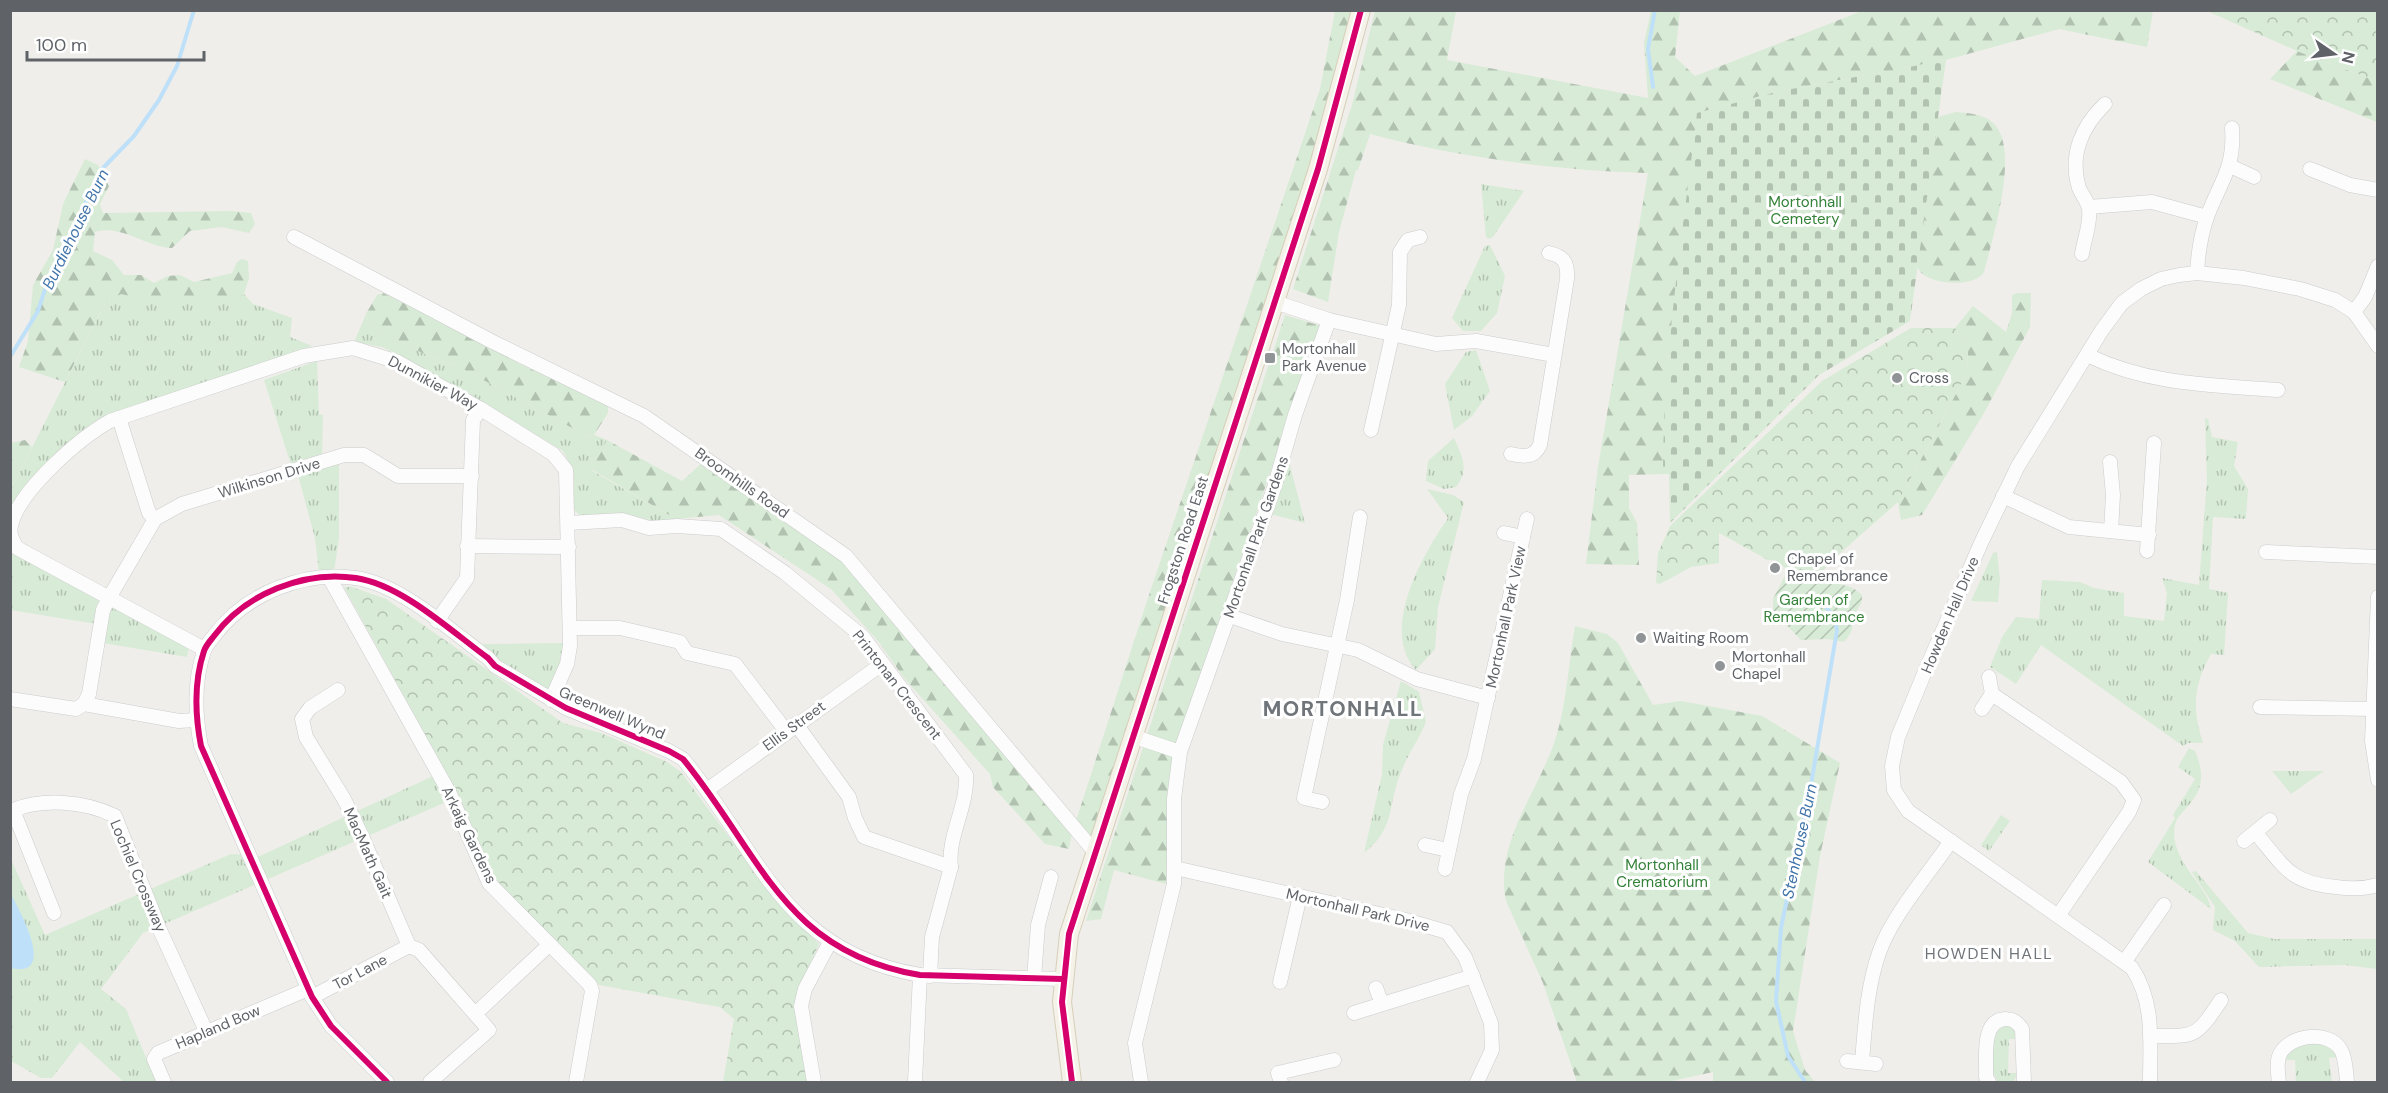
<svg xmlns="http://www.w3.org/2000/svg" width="2388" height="1093" viewBox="0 0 2388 1093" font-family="'DM Sans',sans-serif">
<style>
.grass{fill:url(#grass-tufts)}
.forest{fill:url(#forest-firs)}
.cemetery{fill:url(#cemetery-stones)}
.park{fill:url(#park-crowns)}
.garden{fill:url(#garden-furrows)}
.water{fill:#bfe0f9}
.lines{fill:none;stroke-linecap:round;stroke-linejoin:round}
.stream{stroke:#bfe0f9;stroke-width:4}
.minor-casing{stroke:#cbcccc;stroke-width:15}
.major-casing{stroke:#d7ceb8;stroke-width:20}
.minor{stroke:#fdfcfc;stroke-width:14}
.major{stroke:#f4f2e9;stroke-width:18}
.cycleway-casing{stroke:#fff;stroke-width:10}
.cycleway{stroke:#d6006c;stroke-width:6}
.poi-dot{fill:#919496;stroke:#fff;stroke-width:2}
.labels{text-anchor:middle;stroke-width:6;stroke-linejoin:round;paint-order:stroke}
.park-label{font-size:15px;fill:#348238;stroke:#fff}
.poi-label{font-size:15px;fill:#5f6368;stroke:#fff;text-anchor:start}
.street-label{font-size:15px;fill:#5f6368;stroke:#fff}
.water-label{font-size:16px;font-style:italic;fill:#4174aa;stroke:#fff}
.neighbourhood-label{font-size:16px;letter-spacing:1.5px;fill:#70757a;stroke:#fff}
.district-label{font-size:21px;font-weight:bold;letter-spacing:1.5px;fill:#70757a;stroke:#fff}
</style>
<defs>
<pattern id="grass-tufts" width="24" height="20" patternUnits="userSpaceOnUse" patternTransform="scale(1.5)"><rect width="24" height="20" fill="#d8ebd6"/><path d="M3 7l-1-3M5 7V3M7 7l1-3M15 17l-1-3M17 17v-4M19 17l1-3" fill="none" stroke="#b2c2b1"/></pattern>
<pattern id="forest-firs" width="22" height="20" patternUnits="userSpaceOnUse" patternTransform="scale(1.5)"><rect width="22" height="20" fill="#d8ebd6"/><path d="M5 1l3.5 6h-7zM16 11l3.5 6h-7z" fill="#b2c2b1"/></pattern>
<pattern id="cemetery-stones" width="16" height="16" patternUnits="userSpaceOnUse" patternTransform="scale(1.5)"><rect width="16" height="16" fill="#d8ebd6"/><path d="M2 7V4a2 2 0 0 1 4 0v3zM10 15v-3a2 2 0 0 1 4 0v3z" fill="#b2c2b1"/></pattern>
<pattern id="park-crowns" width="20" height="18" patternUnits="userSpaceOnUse" patternTransform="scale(1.5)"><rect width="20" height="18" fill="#d8ebd6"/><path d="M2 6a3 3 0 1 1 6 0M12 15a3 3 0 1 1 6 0" fill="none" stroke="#b2c2b1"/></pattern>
<pattern id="garden-furrows" width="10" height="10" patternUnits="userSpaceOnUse" patternTransform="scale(1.5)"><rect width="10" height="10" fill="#d8ebd6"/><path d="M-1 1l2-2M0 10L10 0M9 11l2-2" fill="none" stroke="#b2c2b1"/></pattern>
</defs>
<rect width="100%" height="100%" fill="#efeeea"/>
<g class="grass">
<polygon points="1481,184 1524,191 1493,237 1489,239 1486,237"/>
<polygon points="1490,245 1505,276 1497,313 1481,331 1463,331 1452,318 1485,246"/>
<polygon points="116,282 147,294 244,294 253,304 292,318 290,337 312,346 98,419 34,476 11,516 11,489"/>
<polygon points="367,312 368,324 422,353 461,368 587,436 594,435 607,440 591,470 676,519 653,521 628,514 580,515 574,510 574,473 563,451 401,356 382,347 354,342"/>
<polygon points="1476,350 1490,391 1472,416 1454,430 1445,384 1466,352"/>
<polygon points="317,361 319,414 323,415 322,456 291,465 264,380"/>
<path d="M2205 418 2208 419 2212 437 2238 442 2234 466 2248 489 2246 519 2213 517 2209 589 2228 593 2224 655 2211 654C2193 686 2192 708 2203 743H2188L2183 746 2041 645 2016 684 1990 667 2002 637 2016 617 2039 619 2042 580 2080 582 2094 588 2124 593V616L2164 621 2167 593 2162 578 2199 585 2207 480Z"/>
<path d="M1454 438C1462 456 1470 470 1456 487L1444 489 1426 481 1428 461Z"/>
<polygon points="1288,458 1305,523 1270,514"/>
<polygon points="339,463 339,538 334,572 319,573 315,538 298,475"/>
<path d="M1427 489 1453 495 1464 502 1438 607 1435 649 1416 670C1379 630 1423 554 1448 518Z"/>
<polygon points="10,550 103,601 96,624 11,610"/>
<polygon points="1997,552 2000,579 1998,602 1971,601 1993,553"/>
<polygon points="112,605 189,647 187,657 103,643"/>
<polygon points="565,643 564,662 551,691 545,693 481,648 484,644"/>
<path d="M1401 681 1419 692 1426 722C1419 739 1408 754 1401 772 1387 806 1396 828 1364 853L1382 774 1383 745Z"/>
<path d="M2189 748 2195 751C2204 772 2204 789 2188 806 2183 812 2176 818 2175 825 2168 860 2208 885 2211 909L2148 862 2175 818 2173 815 2195 779 2178 767Z"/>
<polygon points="2272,771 2324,771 2291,794"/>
<polygon points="433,776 444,803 143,933 101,989 126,1009 156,1082 124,1082 80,1042 52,1078 41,1078 11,1061 10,857 45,935 231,854 260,856"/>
<polygon points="2001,815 2010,821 1989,851 1981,845"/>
<polygon points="2196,871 2248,933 2274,939 2377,939 2377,969 2345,965 2259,967 2235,941 2213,930 2215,907 2192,872"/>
<polygon points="2005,1024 2015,1028 2019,1039 2009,1039 2008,1073 2018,1073 2013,1082 1998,1082 1993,1073 1993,1035 1994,1031"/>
<polygon points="2320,1042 2324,1042 2340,1057 2329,1058 2332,1082 2296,1082 2295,1060 2283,1060 2293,1047"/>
</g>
<g class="forest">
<polygon points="1335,11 1361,11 1094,851 1074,827 1147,601 1320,89"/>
<path d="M1375 11H1456L1447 60 1648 98 1644 43 1651 11H1680L1675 57 1695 76 1862 11H2153L2147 47 2059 29 1946 60 1776 92 1698 113 1668 361 1663 474 1629 475V508L1637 523 1639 565 1586 564 1598 467 1648 173C1558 171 1457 157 1370 134L1358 170H1356L1339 232 1328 302 1293 289 1352 105Z"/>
<polygon points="2297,51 2377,81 2377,122 2270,79"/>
<path d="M1956 112C1968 113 1983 114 1992 122 2022 146 1992 240 1984 272 1974 289 1925 285 1917 267L1938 117Z"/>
<path d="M85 159 98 165 109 186 100 204 103 213 232 211 251 213 255 224 249 233 222 227 190 231 172 248C147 248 122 224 95 232L93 251 112 260 124 275H141L154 283 168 276 180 275 194 282 232 273 237 262 242 259 248 261 249 278 244 294 234 300H147L121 294 105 303 65 382 19 367 28 341 33 285 53 250 63 204Z"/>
<polygon points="383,293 481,339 518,363 608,405 608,413 594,435 587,436 461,368 422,353 368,324 367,312 377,295"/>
<polygon points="2017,293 2031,293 2030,327 1984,413 1922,515 1901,520 1898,502 1967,373 1968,348 1955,328 1973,306 2006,332 2012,313 2012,295"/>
<polygon points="1285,315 1321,326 1179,737 1170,773 1166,884 1114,870 1101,919 1086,921"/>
<polygon points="25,440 32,447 11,489 11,443"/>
<polygon points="607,440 682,481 702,463 842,559 1072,832 1069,849 1045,844 993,787 990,774 904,678 878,641 831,589 719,515 676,519 591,469"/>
<path d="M1575 626 1607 634 1618 643 1653 705 1681 701 1762 716 1840 763 1820 856 1793 1031 1805 1070 1815 1082H1713V1072L1667 1082H1577L1543 983 1506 901C1494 842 1538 793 1555 740 1566 709 1569 660 1575 626Z"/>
</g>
<path class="cemetery" d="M1946 60 1910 321 1819 375 1670 523 1669 474H1663C1663 353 1683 232 1697 113L1776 92Z"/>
<g class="park">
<polygon points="2207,11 2377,11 2377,81 2297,51"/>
<polygon points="1911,328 1955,328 1968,348 1967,373 1898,502 1830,562 1820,575 1798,568 1788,570 1775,560 1768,560 1719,533 1719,563 1691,567 1660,584 1656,583 1658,553 1670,526 1822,381"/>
<polygon points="344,587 352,587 386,599 563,723 601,733 667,762 681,772 776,901 819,944 802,981 808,1082 723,1082 734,1019 720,1007 599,985 493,879 455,789"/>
</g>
<path class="garden" d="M1798 568C1811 571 1819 578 1831 582 1844 586 1852 585 1862 595 1863 605 1858 606 1855 614 1850 626 1856 629 1844 642L1827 639 1801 640 1773 611V599L1788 570Z"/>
<path class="water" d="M10 892C18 908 59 979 11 968Z"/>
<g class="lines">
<g class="stream">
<polyline points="1653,87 1648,49 1655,10"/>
<polyline points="10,357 38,311 48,280 102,169 134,136 159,100 177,66 194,10"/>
<polyline points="1805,1082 1788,1056 1776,1001 1781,928 1812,779 1837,630 1834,617 1820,600"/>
</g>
<defs>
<g id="minor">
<polyline points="2230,166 2254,177"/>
<polyline points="2310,169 2350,185 2378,190"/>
<polyline points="2089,207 2152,202 2207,217"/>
<polyline points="294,237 491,341 644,416 846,556 1094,851"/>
<path d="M2082 254C2084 239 2091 224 2089 209 2088 202 2082 195 2079 188 2069 155 2082 126 2105 104"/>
<path d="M2197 273C2198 255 2201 234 2207 217 2220 182 2235 168 2232 128"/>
<polyline points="1275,302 1329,320 1436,344 1476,341 1554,355"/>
<polyline points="2354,312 2365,297 2378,266"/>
<path d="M2087 355C2149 385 2210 385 2278 390"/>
<polyline points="119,418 149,513 155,519"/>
<polyline points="1371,430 1399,305 1400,252 1408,240 1420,237"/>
<path d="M1511 454C1524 457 1534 458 1540 445L1567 279C1568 263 1564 256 1549 253"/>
<polyline points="2110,462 2113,495 2111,531"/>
<polyline points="2003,496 2069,527 2149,535"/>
<path d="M568 523 622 520 649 528 677 526 721 529 785 573 863 637 966 775C968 807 947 836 951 867L932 937 930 976"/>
<polyline points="1504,533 1523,537"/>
<polyline points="467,546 569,547"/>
<polyline points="2147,551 2154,443"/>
<polyline points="2266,552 2378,557"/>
<polyline points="329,577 450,794 489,883 590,985 592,991 576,1082"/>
<polyline points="2378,597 2372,741 2378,780"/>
<polyline points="1230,616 1282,634 1358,650 1417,679 1488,698"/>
<polyline points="437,621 467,578 473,420 481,409"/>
<polyline points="570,628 620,628 680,642 687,653 735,664 786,731"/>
<path d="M204 649 17 548C13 541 9 535 11 526 18 491 80 438 110 421L304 356 353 348 398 362 481 409 553 454 566 470 570 646 567 664 551 700"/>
<polyline points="1989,677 1992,694 2121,782 2134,800 2129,812 2058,916"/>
<polyline points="338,690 310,708 302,719 306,737 344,799 361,834 409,946 419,950 475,1014"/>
<polyline points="10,699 76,709 84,704 179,721 196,720"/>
<polyline points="84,704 89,694 103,610 109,598 155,519 182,504 344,455 364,455 398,476 472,476"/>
<polyline points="2260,707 2373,709"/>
<polyline points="1982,709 1992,694"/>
<polyline points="796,724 849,797 855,818 864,837 951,867"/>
<polyline points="1132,736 1180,752"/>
<polyline points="707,790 882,664"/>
<polyline points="1322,802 1304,798 1347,600 1360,517"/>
<path d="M13 810C43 798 85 801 115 816L160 930 206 1031"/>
<polyline points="13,810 54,913"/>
<path d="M2255 832C2284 866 2289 883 2336 887 2349 889 2364 889 2378 885"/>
<polyline points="2244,841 2270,820"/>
<polyline points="1425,845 1448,850"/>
<polyline points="1175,868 1406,920 1447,932 1465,957 1491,1023 1492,1050 1477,1082"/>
<polyline points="1445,869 1461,794 1474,759 1527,519"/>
<polyline points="2125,961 2164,905"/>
<polyline points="1034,978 1038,925 1051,877"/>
<polyline points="1280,982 1300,896"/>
<polyline points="1376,988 1382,1004"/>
<polyline points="312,997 409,946"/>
<polyline points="1354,1013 1473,976"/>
<path d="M2150 1036C2196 1036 2195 1039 2221 1000"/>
<polyline points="1847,1061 1876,1064"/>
<path d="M1862 1062C1865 1026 1867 987 1879 953 1892 915 1928 875 1951 841"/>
<polyline points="164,1082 154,1059 158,1053 308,989"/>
<path d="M387 1082 331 1026 312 997 201 746C195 715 194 681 204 651 206 645 211 640 214 636 245 594 304 570 356 578 402 585 451 631 488 658L495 666 566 708 669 751 683 759C761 854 783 952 920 975L1063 979"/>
<polyline points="430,1082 489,1030 475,1014 548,946"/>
<polyline points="814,1082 801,1006 805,989 830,942"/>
<polyline points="915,1082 920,975"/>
<polyline points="1141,1082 1135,1043 1174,884 1174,799 1180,752 1274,488 1295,415 1329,320"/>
<polyline points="1281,1082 1278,1073 1334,1060"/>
<path d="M1989 1082 1986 1077C1987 1060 1980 1018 2007 1019 2014 1019 2018 1023 2022 1029L2024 1082"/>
<path d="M2150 1082C2150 1042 2155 1003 2132 968L1908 811 1894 790 1892 766 1898 737 1926 669 1981 543 2018 466 2102 330 2122 303 2141 289 2161 279 2179 275 2197 273 2244 278 2300 289 2335 300 2354 312 2378 346"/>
<path d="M2279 1082C2278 1074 2276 1062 2280 1054 2290 1034 2330 1030 2341 1050 2346 1059 2346 1072 2347 1082"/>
</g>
<polyline id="major" points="1072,1082 1062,1002 1069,934 1318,169 1361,10"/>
</defs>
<use href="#minor" class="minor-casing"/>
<use href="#major" class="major-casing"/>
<use href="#minor" class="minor"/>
<use href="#major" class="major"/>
<defs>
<g id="cycleway">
<path d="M387 1082 331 1026 312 997 201 746C195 715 194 681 204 651 206 645 211 640 214 636 245 594 304 570 356 578 402 585 451 631 488 658L495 666 566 708 669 751 683 759C761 854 783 952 920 975L1063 979"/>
<polyline points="1072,1082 1062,1002 1069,934 1318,169 1361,10"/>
</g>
</defs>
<use href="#cycleway" class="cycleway-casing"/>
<use href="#cycleway" class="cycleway"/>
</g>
<g class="poi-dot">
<rect x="1264" y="352" width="12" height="12" rx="3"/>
<circle cx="1897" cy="378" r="6"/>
<circle cx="1775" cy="568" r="6"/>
<circle cx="1641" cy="638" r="6"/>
<circle cx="1720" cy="666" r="6"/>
</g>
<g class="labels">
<g class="park-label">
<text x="1805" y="207">Mortonhall<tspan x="1805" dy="17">Cemetery</tspan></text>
<text x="1814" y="605">Garden of<tspan x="1814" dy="17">Remembrance</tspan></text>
<text x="1662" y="870">Mortonhall<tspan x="1662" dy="17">Crematorium</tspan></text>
</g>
<g class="poi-label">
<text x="1282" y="354">Mortonhall<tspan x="1282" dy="17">Park Avenue</tspan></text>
<text x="1909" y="383">Cross</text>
<text x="1787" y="564">Chapel of<tspan x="1787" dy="17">Remembrance</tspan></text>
<text x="1653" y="643">Waiting Room</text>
<text x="1732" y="662">Mortonhall<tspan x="1732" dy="17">Chapel</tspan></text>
</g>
<g class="street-label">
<text transform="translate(433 383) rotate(28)" y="5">Dunnikier Way</text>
<text transform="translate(269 478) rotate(-17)" y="5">Wilkinson Drive</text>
<text transform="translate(742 483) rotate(35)" y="5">Broomhills Road</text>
<text transform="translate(1256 537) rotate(-71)" y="5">Mortonhall Park Gardens</text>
<text transform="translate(1183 540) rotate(-72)" y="5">Frogston Road East</text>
<text transform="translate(1950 615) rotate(-67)" y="5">Howden Hall Drive</text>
<text transform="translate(1506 617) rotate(-78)" y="5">Mortonhall Park View</text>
<text transform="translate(897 685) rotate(52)" y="5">Printonan Crescent</text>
<text transform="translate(612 713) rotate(23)" y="5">Greenwell Wynd</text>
<text transform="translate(794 726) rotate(-36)" y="5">Ellis Street</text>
<text transform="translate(469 835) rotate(64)" y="5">Arkaig Gardens</text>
<text transform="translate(368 853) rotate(66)" y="5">MacMath Gait</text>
<text transform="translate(138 876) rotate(67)" y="5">Lochiel Crossway</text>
<text transform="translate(1358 910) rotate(13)" y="5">Mortonhall Park Drive</text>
<text transform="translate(360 972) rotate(-28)" y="5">Tor Lane</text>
<text transform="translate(218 1027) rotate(-23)" y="5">Hapland Bow</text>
</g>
<g class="water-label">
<text transform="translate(75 229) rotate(-64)" y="6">Burdiehouse Burn</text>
<text transform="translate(1799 841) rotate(-78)" y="6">Stenhouse Burn</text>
</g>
<g class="neighbourhood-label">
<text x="1989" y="959">HOWDEN HALL</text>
</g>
<g class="district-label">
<text x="1343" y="716">MORTONHALL</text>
</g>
</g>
<rect width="2388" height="1093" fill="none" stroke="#5f6368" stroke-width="24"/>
<g transform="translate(2334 54) rotate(104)" stroke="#ffffff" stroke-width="4.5" paint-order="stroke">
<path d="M0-4.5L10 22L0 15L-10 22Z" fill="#5f6368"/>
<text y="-9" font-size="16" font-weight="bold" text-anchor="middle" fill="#5f6368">N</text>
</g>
<path d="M27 51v9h177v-9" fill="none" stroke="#5f6368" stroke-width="3"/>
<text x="36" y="51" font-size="18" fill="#5f6368" stroke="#ffffff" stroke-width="4.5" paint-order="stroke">100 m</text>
</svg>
